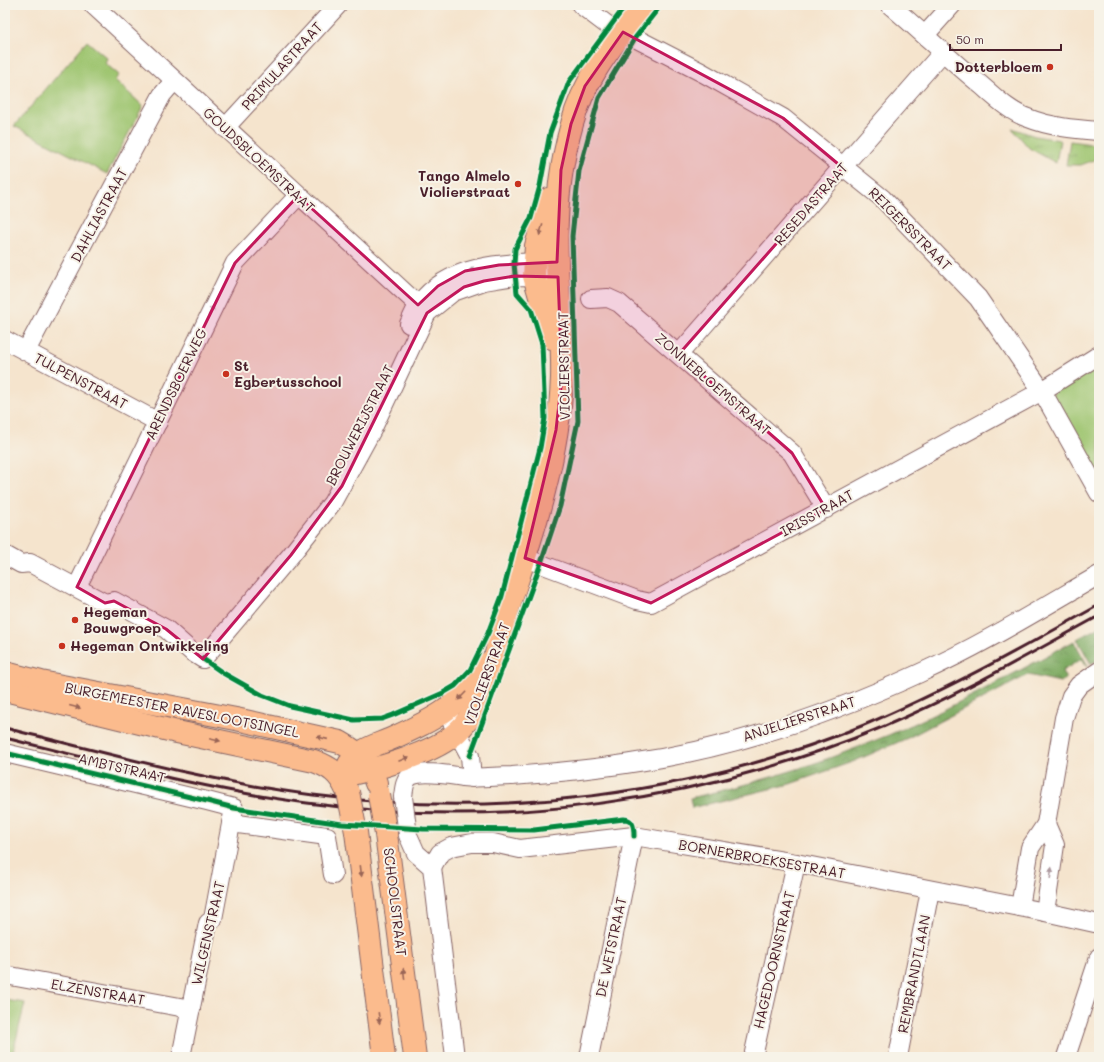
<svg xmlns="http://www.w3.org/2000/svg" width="1104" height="1062" viewBox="0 0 1104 1062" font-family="Mali,sans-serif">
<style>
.grass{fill:url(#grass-tufts);stroke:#74724e}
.forest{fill:url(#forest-crowns);stroke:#646446}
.green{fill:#9ec570;stroke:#74724e}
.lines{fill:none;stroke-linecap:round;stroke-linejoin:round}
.minor-casing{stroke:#866464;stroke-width:20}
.major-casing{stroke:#866464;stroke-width:24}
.minor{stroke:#fff;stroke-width:18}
.major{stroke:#fbbb8d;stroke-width:22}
.rail{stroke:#4a1f2b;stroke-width:3}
.minor-bridge-casing{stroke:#866464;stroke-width:20;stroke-linecap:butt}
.major-bridge-casing{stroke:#866464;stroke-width:24;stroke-linecap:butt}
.minor-bridge{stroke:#fff;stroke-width:18}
.major-bridge{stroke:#fbbb8d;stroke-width:22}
.cycleway-casing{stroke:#f7f3e8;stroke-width:8}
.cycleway{stroke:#00873e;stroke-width:5}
.oneway{fill:#9a6557}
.oneway2{fill:#ae9aa0}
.marked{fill:#c2185b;fill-opacity:0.2;stroke:#c2185b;stroke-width:3;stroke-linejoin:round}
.poi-dot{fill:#c8321e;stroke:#f7f3e8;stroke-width:1.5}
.labels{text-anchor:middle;stroke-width:4;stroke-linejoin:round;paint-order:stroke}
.street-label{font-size:14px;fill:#4a1f2b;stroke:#f7f3e8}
.poi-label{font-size:14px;font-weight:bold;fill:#4a1f2b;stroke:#f7f3e8;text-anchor:start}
</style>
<defs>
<pattern id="grass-tufts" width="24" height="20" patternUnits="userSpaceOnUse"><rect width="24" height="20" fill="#9ec570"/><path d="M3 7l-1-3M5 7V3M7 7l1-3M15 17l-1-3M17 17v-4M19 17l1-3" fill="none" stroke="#839f5c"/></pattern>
<pattern id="forest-crowns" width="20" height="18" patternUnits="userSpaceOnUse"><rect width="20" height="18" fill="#7eaa62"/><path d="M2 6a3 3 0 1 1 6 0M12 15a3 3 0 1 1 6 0" fill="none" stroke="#698a51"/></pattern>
</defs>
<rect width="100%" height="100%" fill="#f7f3e8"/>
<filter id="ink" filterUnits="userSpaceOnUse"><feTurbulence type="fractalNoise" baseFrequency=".025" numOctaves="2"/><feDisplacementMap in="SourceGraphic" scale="8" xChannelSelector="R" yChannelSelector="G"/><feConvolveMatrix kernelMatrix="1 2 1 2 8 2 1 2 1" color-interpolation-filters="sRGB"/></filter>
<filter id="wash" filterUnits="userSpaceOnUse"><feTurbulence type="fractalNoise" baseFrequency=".012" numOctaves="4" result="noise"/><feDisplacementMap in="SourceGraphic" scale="16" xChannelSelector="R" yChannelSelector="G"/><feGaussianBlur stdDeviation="0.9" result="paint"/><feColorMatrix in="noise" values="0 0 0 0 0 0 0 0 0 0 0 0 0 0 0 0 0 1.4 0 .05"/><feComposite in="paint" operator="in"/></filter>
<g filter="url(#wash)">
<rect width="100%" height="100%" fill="#f5e4cd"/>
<g class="grass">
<polygon points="1012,128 1035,136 1060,140 1056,163 1029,148"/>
<polygon points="1070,141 1099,145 1099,158 1081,165 1066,165"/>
</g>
<g class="forest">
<polygon points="1099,627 1099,660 1091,664 1077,639"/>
<path d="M1074 641 1088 666H1086L1082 659 1062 671 1066 679 1060 682 1028 675 910 737 855 761 790 784 692 808 690 798C748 785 806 768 861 746 935 718 1005 678 1074 641Z"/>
</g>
<g class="green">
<polygon points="87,41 107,58 105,63 119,75 115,80 143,106 107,174 14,126"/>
<polygon points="1099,357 1099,481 1050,396"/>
<polygon points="5,1000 25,1003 12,1057 5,1057"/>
</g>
</g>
<g filter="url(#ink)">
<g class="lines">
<defs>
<g id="minor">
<polyline points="93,5 427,313"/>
<polyline points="581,5 610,27 635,38 703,73 783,118 882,198 978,298 1042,391 1099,493"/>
<path d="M890 5C921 31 949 59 981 85 995 97 1010 112 1028 118 1050 127 1075 129 1099 131"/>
<polyline points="925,35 952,5"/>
<polyline points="225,128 338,5"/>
<polyline points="591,299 608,298 619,303 792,453 826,509"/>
<path d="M409 324C412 317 415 310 419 304 449 264 502 263 548 262"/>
<polyline points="5,340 158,422"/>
<polyline points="26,351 162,95 174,81"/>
<polyline points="679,354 942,53"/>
<polyline points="5,555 21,564 30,563 105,603 114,601 166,629 192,652 203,659 291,555 332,503 372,430 427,313 453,292 484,281 515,276 558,277"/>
<polyline points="525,558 637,600 651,603 1042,391 1099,355"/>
<polyline points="77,587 235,263 298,196"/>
<polyline points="446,711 470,756 472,778"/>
<polyline points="5,753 207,801 234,808 213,919 208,923 181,1057"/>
<path d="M403 797C404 790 404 780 411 776 423 770 449 775 463 777 479 779 496 776 512 776 550 773 587 770 625 764 726 750 827 716 920 673 982 645 1040 609 1099 575"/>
<polyline points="231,823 327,836 333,875"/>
<polyline points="408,835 416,853 432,867 455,1057"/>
<polyline points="432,867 440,853 451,847 472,843 493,843 520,849 634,836 796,863 1045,912 1099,924"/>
<polyline points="1020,907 1030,848 1046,824 1064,718 1071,696 1079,685 1099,671"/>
<polyline points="1045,912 1055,845 1046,824"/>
<polyline points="5,975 191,1009"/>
<polyline points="589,1057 634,836"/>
<polyline points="753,1057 796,863"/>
<polyline points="898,1057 930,890"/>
<polyline points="1066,1057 1099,957"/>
</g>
<g id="major">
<polyline points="549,199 536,246 534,276 552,338"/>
<path d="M5 673 41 682 236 719 340 742C358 752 370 763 376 783"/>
<path d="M5 690 177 732 314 761C330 767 339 773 346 789"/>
<path d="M349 764C361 748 375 746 393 738 435 719 461 707 485 664"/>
<path d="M340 776C371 771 434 754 457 732 476 714 487 688 494 662 497 650 499 639 502 627 528 548 559 462 562 378 563 340 558 300 557 262 555 215 559 169 572 124 584 78 615 42 643 5"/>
<polyline points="356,832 384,1057"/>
<polyline points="386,834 415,1057"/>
</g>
</defs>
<use href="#minor" class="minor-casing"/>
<use href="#major" class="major-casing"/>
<use href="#minor" class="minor"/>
<use href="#major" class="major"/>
<g class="rail">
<path d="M5 728C107 753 209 782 313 795 499 819 691 796 864 725 945 691 1022 648 1099 605"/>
<path d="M5 738C105 762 205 790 307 803 504 830 702 802 885 726 959 695 1029 654 1099 616"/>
</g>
<defs>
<polyline id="minor-bridge" points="403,797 408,835"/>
<g id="major-bridge">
<polyline points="348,792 356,832"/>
<polyline points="379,795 386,834"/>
</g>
</defs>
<use href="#minor-bridge" class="minor-bridge-casing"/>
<use href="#major-bridge" class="major-bridge-casing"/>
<use href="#minor-bridge" class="minor-bridge"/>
<use href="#major-bridge" class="major-bridge"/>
<defs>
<g id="cycleway">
<polyline points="203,659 223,673 262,695 290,706 354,720 382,719 393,715 443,693 455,686 470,670 488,633 502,596 540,448 545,418 542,344 531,309 517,293 514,264 515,249 531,218 540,186 550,133 569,82 626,5"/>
<path d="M5 753 207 801 234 808 342 824 423 829 534 830 624 819C634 819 634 829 634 836"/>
<polyline points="470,756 541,563 560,506 578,421 572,236 579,171 599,98 635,38 661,5"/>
</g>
</defs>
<use href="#cycleway" class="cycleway-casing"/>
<use href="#cycleway" class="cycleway"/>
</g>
<defs><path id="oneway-solid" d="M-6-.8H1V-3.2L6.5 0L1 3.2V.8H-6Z"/></defs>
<g class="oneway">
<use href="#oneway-solid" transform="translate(541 230) rotate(107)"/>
<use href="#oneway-solid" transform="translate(462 696) rotate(134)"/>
<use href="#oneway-solid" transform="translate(75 707) rotate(14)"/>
<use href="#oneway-solid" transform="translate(322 738) rotate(-167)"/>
<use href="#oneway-solid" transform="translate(215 740) rotate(12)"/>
<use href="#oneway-solid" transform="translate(404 759) rotate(-22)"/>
<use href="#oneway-solid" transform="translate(361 871) rotate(83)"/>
<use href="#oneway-solid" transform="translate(404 974) rotate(-97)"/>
<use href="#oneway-solid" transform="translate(379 1018) rotate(83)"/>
</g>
<g class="oneway2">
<use href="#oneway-solid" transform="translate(475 269) rotate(169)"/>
<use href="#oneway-solid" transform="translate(211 311) rotate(-64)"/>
<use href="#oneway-solid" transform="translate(1051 873) rotate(-82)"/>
</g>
</g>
<path class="marked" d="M623 32 783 118 843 168 679 354 792 453 826 509 651 603 525 558 556 430 562 378 558 277 515 276 484 281 464 287 427 313 342 486 291 555 203 659 166 629 114 601 105 603 77 587 235 263 298 196 418 305 438 286 465 271 499 265 557 262 561 170 571 124 585 86Z"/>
<g class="poi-dot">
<circle cx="1050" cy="67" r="4"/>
<circle cx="518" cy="184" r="4"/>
<circle cx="226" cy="374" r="4"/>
<circle cx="75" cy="620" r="4"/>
<circle cx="62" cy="646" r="4"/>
</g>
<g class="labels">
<g class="street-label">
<text transform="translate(282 66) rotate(-48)" y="5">PRIMULASTRAAT</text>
<text transform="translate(259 160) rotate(43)" y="5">GOUDSBLOEMSTRAAT</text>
<text transform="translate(811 204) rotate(-49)" y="5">RESEDASTRAAT</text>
<text transform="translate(99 215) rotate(-62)" y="5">DAHLIASTRAAT</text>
<text transform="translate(910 229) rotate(45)" y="5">REIGERSSTRAAT</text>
<text transform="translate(564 366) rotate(-91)" y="5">VIOLIERSTRAAT</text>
<text transform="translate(81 381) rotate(28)" y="5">TULPENSTRAAT</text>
<text transform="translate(176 384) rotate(-64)" y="5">ARENDSBOERWEG</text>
<text transform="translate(713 384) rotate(41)" y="5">ZONNEBLOEMSTRAAT</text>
<text transform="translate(360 425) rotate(-63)" y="5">BROUWERIJSTRAAT</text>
<text transform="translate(817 513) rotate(-29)" y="5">IRISSTRAAT</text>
<text transform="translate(487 674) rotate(-70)" y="5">VIOLIERSTRAAT</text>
<text transform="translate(182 710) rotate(11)" y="5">BURGEMEESTER RAVESLOOTSINGEL</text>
<text transform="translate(799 719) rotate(-18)" y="5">ANJELIERSTRAAT</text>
<text transform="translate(122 768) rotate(13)" y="5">AMBTSTRAAT</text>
<text transform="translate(762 859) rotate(10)" y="5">BORNERBROEKSESTRAAT</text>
<text transform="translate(395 902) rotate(83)" y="5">SCHOOLSTRAAT</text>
<text transform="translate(208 933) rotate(-77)" y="5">WILGENSTRAAT</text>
<text transform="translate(611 947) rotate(-78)" y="5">DE WETSTRAAT</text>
<text transform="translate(774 960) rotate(-77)" y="5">HAGEDOORNSTRAAT</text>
<text transform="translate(914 974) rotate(-79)" y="5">REMBRANDTLAAN</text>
<text transform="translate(98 992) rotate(10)" y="5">ELZENSTRAAT</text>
</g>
<g class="poi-label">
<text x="1042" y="72" text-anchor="end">Dotterbloem</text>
<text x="510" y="181" text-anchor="end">Tango Almelo<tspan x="510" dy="16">Violierstraat</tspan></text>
<text x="234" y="371">St<tspan x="234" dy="16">Egbertusschool</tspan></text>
<text x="83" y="617">Hegeman<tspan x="83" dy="16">Bouwgroep</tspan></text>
<text x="70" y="651">Hegeman Ontwikkeling</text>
</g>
</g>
<rect width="1104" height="1062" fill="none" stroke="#f7f3e8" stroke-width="20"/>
<path d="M950 44v6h111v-6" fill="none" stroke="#4a1f2b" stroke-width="2"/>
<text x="956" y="44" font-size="12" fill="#4a1f2b" stroke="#f7f3e8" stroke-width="3" paint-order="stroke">50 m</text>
</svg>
